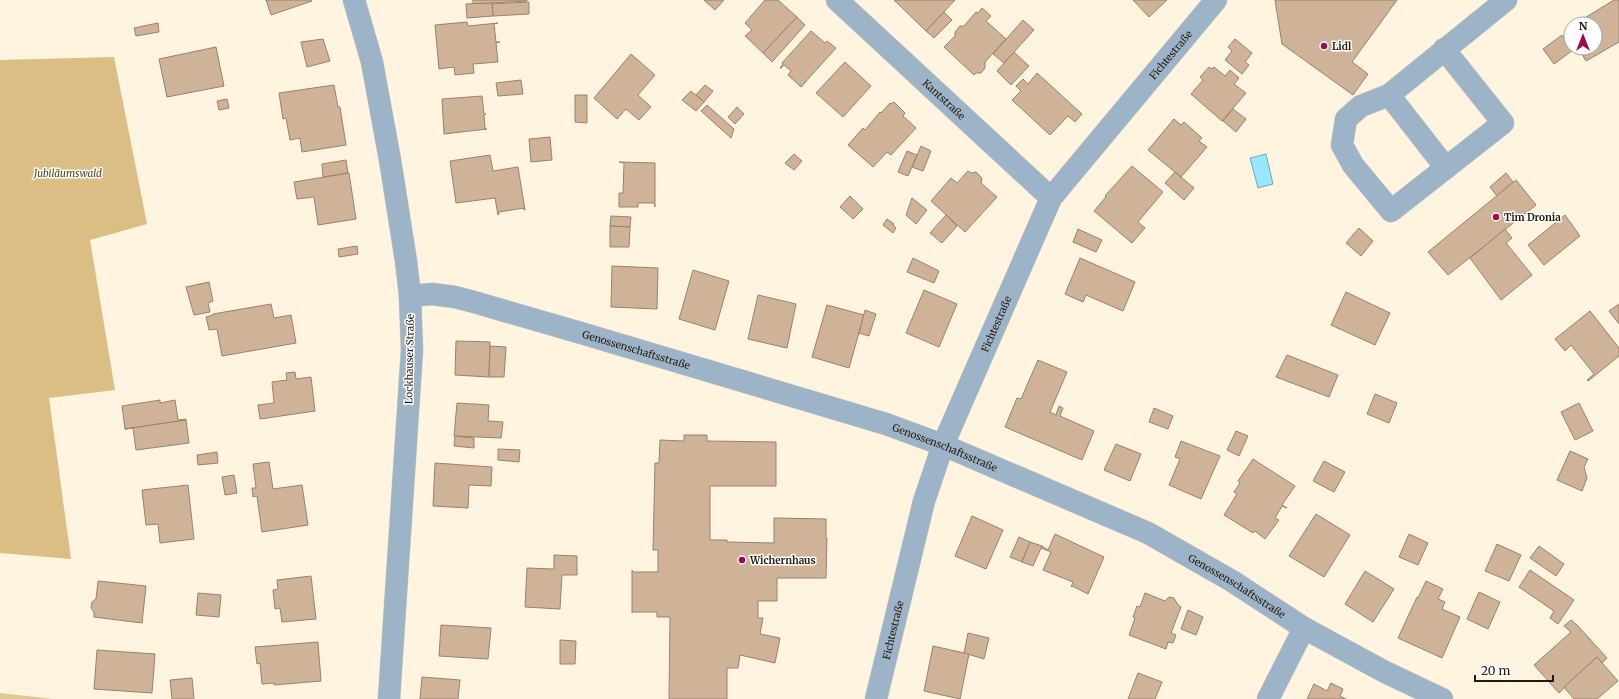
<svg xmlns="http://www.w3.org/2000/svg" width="1619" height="699" viewBox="0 0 1619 699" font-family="Merriweather,serif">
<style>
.green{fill:#e0c793}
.forest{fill:#dabe83}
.water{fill:#99e6ff;stroke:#75a9b7}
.building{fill:#cfb399;stroke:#9c8169}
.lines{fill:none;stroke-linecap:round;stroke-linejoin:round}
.minor-casing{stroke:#dbd1be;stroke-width:23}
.minor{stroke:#9db3c7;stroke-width:22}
.poi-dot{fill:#a20a49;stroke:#fff;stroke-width:1.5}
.labels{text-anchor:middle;stroke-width:3;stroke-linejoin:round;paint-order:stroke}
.poi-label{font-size:10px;font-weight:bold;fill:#211b0e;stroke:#fff;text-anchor:start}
.street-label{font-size:10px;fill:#211b0e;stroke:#fff}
.park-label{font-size:10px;font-style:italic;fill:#533f11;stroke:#fff}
</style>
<rect width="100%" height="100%" fill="#fef4df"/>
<polygon class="green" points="0,693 54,699 0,699"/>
<polygon class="forest" points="114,57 147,224 90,240 115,390 49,398 71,559 0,553 0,60"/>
<polygon class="water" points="1266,154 1273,184 1258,188 1250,158"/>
<g class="building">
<polygon points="266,0 311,0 312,1 271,15"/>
<polygon points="473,0 527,0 527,1 473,4"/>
<polygon points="704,0 724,0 715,10"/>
<polygon points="765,0 778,0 797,17 763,53 745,36 752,30 745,23"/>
<polygon points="894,0 955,0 926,31"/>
<polygon points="1133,0 1167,0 1149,17"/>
<polygon points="1275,0 1397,0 1352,62 1368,74 1353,95 1282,44"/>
<polygon points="1614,0 1619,0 1619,42 1586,61 1578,48 1595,48 1595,24 1587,24 1583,19"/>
<polygon points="529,2 529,14 493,16 492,4"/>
<polygon points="492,3 493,16 467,18 466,4"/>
<polygon points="982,8 991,16 986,21 1006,39 985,62 985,68 981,73 976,73 974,75 944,47 955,36 955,32 960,26 964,26 976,12 978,13"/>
<polygon points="944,12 952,20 934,38 926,31"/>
<polygon points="797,17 805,25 772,62 763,53"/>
<polygon points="1023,20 1034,30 1004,63 993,54"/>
<polygon points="467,22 468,26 498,23 494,24 496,42 500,42 496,43 498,62 473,64 474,73 455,75 454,67 439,69 435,25"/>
<polygon points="158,23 159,32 136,36 134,28"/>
<polygon points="811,31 825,43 827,41 836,48 801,87 788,75 791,71 784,65 781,68 780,68 783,64 782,63"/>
<polygon points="1562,35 1573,50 1554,64 1543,49"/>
<polygon points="323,39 330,61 307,67 301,42"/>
<polygon points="1235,39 1252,53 1245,62 1249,65 1242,74 1225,60 1232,51 1228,47"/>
<polygon points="216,47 224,86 167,97 159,59"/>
<polygon points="1014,52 1029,66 1011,85 997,71"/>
<polygon points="631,54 655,75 638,95 651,107 639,120 626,109 617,119 594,98"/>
<polygon points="845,62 871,86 843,117 816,93"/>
<polygon points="1209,67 1212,69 1214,67 1225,76 1230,70 1239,78 1234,84 1246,93 1222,121 1191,94 1203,80 1200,77"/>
<polygon points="1037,73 1082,114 1075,122 1068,116 1050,135 1012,100 1021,91 1016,86 1023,79 1028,84"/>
<polygon points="521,80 523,94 498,96 496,83"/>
<polygon points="334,85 338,107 340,107 346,145 302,152 300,138 290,140 286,118 283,119 279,93"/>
<polygon points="705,85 713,91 704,102 696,95"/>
<polygon points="691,91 704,102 696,111 682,100"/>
<polygon points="575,95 587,95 587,123 575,122"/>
<polygon points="482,96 484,114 486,114 484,115 485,129 487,129 444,134 442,99"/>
<polygon points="227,99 229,108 219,110 217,101"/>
<polygon points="894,102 905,113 903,116 916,128 891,155 887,152 873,167 848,145 863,128 865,130 880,112 881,113 890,103 891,104"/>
<polygon points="707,105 734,129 731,138 701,111"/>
<polygon points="737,107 744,114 735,124 728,117"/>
<polygon points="1233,109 1246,119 1236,132 1223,121"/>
<polygon points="1174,119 1181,125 1184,122 1202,138 1199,141 1207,147 1181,177 1148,150"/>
<polygon points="550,137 552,160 531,162 529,139"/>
<polygon points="921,146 931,151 923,171 912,167"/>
<polygon points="907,151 917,155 908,176 898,172"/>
<polygon points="794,154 802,161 794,170 785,163"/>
<polygon points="490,155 493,171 518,167 525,210 524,210 524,208 499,212 499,214 498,215 495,198 456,203 450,161"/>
<polygon points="346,160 348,173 323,177 322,164"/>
<polygon points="619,162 655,163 655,207 654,203 638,203 638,207 619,207 619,193 623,193 624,163"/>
<polygon points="1132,166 1163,192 1138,222 1145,228 1132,243 1094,211 1106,197 1105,196"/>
<polygon points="968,171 971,173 976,172 982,178 981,183 997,197 965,232 931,201 951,178 957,183"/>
<polygon points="1175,172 1194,188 1184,200 1165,183"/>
<polygon points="349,173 356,219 318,225 314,197 297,199 294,182"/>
<polygon points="1506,173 1513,182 1497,196 1490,187"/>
<polygon points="1516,180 1536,205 1448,275 1428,252"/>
<polygon points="850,196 863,209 853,219 840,207"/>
<polygon points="912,198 927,210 916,224 906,215"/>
<polygon points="946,215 957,226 942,243 930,233"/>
<polygon points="1565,215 1580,236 1544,265 1528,245"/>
<polygon points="611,216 631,217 630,227 610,226"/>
<polygon points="887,219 894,224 893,225 896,228 893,233 883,225"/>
<polygon points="610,226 630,227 629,247 610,247"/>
<polygon points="1359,228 1373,241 1361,256 1346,243"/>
<polygon points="1078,229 1102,240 1096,252 1073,242"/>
<polygon points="1505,229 1512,238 1506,243 1532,275 1501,300 1470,258"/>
<polygon points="357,246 358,254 339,257 338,249"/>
<polygon points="913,258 939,271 934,283 907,272"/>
<polygon points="1080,258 1135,282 1123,311 1086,295 1083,302 1065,294"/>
<polygon points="612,266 658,268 657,309 611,307"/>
<polygon points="693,270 729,281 715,330 679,319"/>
<polygon points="209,282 213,301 208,303 210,312 194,315 186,287"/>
<polygon points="924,290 957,304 939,347 906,333"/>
<polygon points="1346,292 1390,313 1375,345 1331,325"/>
<polygon points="758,295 796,304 787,348 748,339"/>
<polygon points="271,304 274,318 291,315 296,343 222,356 217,329 209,330 206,317 213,315 213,314"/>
<polygon points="1619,304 1619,324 1609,311"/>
<polygon points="827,305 864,315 849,368 812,357"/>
<polygon points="865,310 876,314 869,336 859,333"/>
<polygon points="1590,311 1619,348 1619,356 1588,381 1587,380 1594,374 1571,345 1565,351 1555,339"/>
<polygon points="456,341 490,342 489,377 455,375"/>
<polygon points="490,346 506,347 504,377 489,377"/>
<polygon points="1287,355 1338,375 1329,397 1276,377"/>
<polygon points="1038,360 1067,372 1050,412 1056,415 1059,406 1063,408 1060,416 1094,431 1082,460 1005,427 1017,398 1021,399"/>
<polygon points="295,372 296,379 311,377 315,411 260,419 258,405 274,403 272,382 287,380 286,373"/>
<polygon points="1375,394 1397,403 1389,423 1367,414"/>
<polygon points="160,400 160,403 175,400 178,420 186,419 186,420 125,429 122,406"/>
<polygon points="457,403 489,405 488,421 503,422 501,438 454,436"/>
<polygon points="1579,403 1593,431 1575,440 1561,412"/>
<polygon points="1154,408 1173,416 1168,429 1149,422"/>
<polygon points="186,420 189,443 136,450 133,428 125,429"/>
<polygon points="1236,431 1248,436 1239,456 1227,450"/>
<polygon points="684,435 707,435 707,441 776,442 776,486 710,486 710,540 727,540 727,542 774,543 774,518 826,519 826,538 827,538 826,578 777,578 777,601 758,601 758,618 763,618 760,634 780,638 775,663 740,655 738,668 727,668 727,699 669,699 670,617 657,617 657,612 633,612 632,613 632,570 634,572 658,572 658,550 653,550 655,463 659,463 660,440 684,441"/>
<polygon points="455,436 474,438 474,448 454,446"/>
<polygon points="1181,441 1220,456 1201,499 1169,485 1180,459 1175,457"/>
<polygon points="1116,444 1141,454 1130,481 1104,470"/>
<polygon points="498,449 520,450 519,462 498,460"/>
<polygon points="1570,451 1588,459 1584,467 1587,478 1582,491 1557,480"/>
<polygon points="217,452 218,463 198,465 197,455"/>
<polygon points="1253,459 1295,486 1282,505 1287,508 1282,506 1275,518 1279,520 1265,539 1255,531 1253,533 1224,515 1237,494 1234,492 1240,483 1238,481"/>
<polygon points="1324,461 1345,472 1334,492 1313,481"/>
<polygon points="269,462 273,489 302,485 308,525 262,532 257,496 253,497 252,488 256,488 253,464"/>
<polygon points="435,463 492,467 491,486 469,485 468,508 433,506"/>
<polygon points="234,475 237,493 225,495 222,477"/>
<polygon points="188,485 194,539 160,543 158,524 146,525 142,490"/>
<polygon points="1316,514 1350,535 1324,577 1289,556"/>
<polygon points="972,516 1003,530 986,569 955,556"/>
<polygon points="1055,534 1104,557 1088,594 1072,586 1071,587 1073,582 1043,570 1051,552 1041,548 1042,546 1048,550"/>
<polygon points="1409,534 1428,543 1418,565 1399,557"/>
<polygon points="1019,537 1030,542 1022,562 1010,557"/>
<polygon points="1030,542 1042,546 1033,566 1022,562"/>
<polygon points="1497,544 1521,555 1509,581 1485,571"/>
<polygon points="1539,546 1564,564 1556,576 1530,558"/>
<polygon points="554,555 577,556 577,575 562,575 560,609 525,607 527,568 554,569"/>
<polygon points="1530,570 1574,600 1558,624 1550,618 1554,611 1519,587"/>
<polygon points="1365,571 1394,589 1373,622 1345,604"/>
<polygon points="311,576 316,619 282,622 280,608 275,609 273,590 278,589 277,580"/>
<polygon points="98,581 146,586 142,623 94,617 94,612 91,608 92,602 96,599"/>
<polygon points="1426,581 1443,589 1438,599 1445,602 1442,609 1460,617 1442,658 1398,638 1417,597 1418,598"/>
<polygon points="1479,592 1500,602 1488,629 1467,619"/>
<polygon points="198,593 221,595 219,617 196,615"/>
<polygon points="1145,593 1165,601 1169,597 1174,598 1178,605 1181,607 1171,633 1176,635 1173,643 1168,642 1166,649 1129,635 1135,618 1133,617 1137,606 1140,607"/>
<polygon points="1188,610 1203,617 1196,635 1181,629"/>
<polygon points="1571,620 1578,626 1607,658 1602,663 1597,657 1559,693 1534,665 1571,632 1564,626"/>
<polygon points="441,625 491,628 488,659 439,656"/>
<polygon points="968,633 989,638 984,659 964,653"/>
<polygon points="560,640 576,641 575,664 560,664"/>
<polygon points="318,642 321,681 274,685 274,683 262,684 260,663 257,664 255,647"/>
<polygon points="933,646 969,654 960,699 924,691"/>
<polygon points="97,650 155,654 152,693 94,689"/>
<polygon points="1597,657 1618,681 1597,699 1574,699 1564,687"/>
<polygon points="1138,673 1162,682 1155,699 1128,699"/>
<polygon points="422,677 460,680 458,699 420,699"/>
<polygon points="192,678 194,699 172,699 170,680"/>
<polygon points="1331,683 1343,689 1340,696 1346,699 1307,699 1314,684 1327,691"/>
</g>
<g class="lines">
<defs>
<g id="minor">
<polyline points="354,0 372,62 390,160 406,261 410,296 412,350 389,699"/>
<path id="s1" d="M837 0 1051 198"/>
<polyline points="1444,49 1503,123 1391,211 1353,165 1342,145 1346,119 1361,106 1389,95 1506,0"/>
<polyline points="1389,95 1446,168"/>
<path id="s2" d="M410 296 432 294 455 297 474 302 581 333 886 424 943 445 1148 533 1232 581 1304 628 1385 672 1442 699"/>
<path id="s3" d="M876 699 924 501 943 445 1051 198 1216 0"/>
<polyline points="1268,699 1304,628"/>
</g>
</defs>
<use href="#minor" class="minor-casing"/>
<use href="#minor" class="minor"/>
</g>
<g class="poi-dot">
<circle cx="1324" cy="46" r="4"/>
<circle cx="1496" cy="217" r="4"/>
<circle cx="742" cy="560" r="4"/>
</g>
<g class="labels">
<g class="poi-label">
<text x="1332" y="50">Lidl</text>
<text x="1504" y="221">Tim Dronia</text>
<text x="750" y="564">Wichernhaus</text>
</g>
<g class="street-label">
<text dy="4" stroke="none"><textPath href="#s3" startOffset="719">Fichtestraße</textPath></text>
<text dy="4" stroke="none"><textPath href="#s1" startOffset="146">Kantstraße</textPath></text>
<text dy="4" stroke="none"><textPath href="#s3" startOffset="395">Fichtestraße</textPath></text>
<text dy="4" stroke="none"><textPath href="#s2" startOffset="234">Genossenschaftsstraße</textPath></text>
<text transform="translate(409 359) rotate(-89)" y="4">Lockhauser Straße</text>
<text dy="4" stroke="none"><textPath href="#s2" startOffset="558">Genossenschaftsstraße</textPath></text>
<text dy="4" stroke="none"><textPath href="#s2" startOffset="882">Genossenschaftsstraße</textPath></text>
<text dy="4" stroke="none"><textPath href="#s3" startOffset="71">Fichtestraße</textPath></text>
</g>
<g class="park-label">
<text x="68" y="177">Jubiläumswald</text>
</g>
</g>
<g transform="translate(1583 36)"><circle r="19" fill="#ffffff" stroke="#a6a49f"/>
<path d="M0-3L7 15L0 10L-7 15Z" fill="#a20a49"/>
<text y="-6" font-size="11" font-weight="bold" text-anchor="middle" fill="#211b0e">N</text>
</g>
<path d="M1475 675v6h78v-6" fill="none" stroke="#211b0e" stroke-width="2"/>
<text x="1481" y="675" font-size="12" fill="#211b0e" stroke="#ffffff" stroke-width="3" paint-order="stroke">20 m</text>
</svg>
